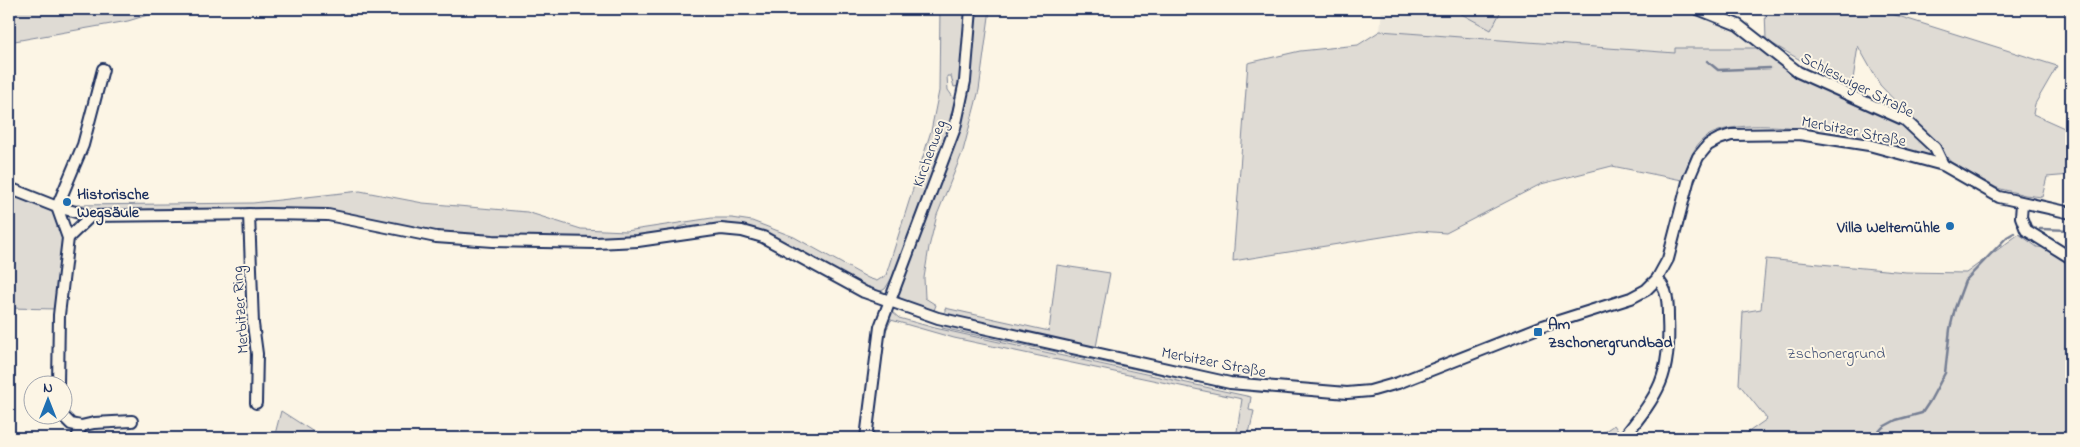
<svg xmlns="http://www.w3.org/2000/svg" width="2080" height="447" viewBox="0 0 2080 447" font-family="'Indie Flower',sans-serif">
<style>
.built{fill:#ece7dc}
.green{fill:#dfdbd4;stroke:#7d8599}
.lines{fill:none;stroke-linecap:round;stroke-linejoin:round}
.stream{stroke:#767f94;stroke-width:2.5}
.minor-casing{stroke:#1b2f5e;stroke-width:14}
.minor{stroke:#fcf5e5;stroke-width:10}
.poi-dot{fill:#1f6fb2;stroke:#fcf5e5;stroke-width:2}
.labels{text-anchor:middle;stroke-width:4;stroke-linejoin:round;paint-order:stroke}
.street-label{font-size:16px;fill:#1b2f5e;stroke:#fcf5e5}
.poi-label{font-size:16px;font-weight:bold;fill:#1b2f5e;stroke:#fcf5e5;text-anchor:start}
.park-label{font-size:16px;fill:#425176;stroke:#fcf5e5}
</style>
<rect width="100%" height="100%" fill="#fcf5e5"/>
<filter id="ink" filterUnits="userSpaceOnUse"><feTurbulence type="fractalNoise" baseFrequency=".02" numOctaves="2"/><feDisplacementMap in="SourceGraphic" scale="10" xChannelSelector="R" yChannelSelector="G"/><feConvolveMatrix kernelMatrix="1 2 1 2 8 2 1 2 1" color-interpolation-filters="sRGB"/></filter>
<g filter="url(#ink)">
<polygon class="built" points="1382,9 1687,9 1737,28 1761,48 1676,48 1675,53 1380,31"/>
<g class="green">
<polygon points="9,9 167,9 128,21 9,42"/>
<path d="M940 9H967L959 86 954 87 951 76H947L948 90 955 100 939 159 893 276 885 289 879 292 866 288 768 235C741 223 718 225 690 229L687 225 677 228V231C598 241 515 240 436 232 400 228 364 216 327 211H88L70 207 77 205 253 203 360 191 423 203 527 212 581 229 626 231 712 218H732L752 221 794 237 868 278 877 281 886 275 931 131 939 91Z"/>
<polygon points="975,9 990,9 979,90 963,151 937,215 929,247 924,278 925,298 936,305 933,313 900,300 898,289 946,167 957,132"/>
<polygon points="1457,9 1502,9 1491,30 1456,11"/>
<polygon points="1760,9 1876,9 2057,66 2035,104 2033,114 2071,131 2071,175 2047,177 2042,197 2025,195 1997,188 1951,162 1936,144 1880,85 1858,46 1852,86 1802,61 1766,40 1765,11"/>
<path d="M1380 31 1675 53V48H1761L1798 78 1903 125 1931 150 1928 155C1883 143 1736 104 1700 142 1691 152 1687 168 1682 180L1612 166 1541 184 1446 233 1419 231 1233 261 1248 63 1300 51 1358 45Z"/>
<path d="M9 192C21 197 38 201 48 208 73 227 59 283 56 309L9 308Z"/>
<polygon points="2019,234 2037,247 2046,248 2071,263 2071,438 1740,438 1767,419 1739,384 1743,312 1761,309 1766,259 1906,272 1966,273"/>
<polygon points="1057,265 1110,273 1096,347 945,315 945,308 1049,331"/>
<polygon points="891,311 899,318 935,328 1251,397 1249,410 1254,411 1248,438 1236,438 1242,399 954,338 891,320 885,333 880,362 882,328 889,312"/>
<polygon points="943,325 1061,351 1061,353 942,328"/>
<polygon points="1064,352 1225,386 1224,388 1064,354"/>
<polygon points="281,411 323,438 274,438"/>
<polygon points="1614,425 1623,438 1595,438"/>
</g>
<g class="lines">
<g class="stream">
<polyline points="1707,61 1718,70 1770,68"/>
<polyline points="2040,229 2071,230"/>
<polyline points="1873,438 1883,427 1896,420 1922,413 1930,401 1945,373 1950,329 1955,308 1965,281 2007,237 2014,233"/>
</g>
<defs>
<g id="minor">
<polyline points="1698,9 1738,25 1798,72 1905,120 1935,148 1943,165"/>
<polyline points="2070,9 2071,9"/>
<polyline points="9,188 57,207 91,216 266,214 328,215 436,237 493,241 596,243 638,241 721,229 742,231 763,237 864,292 938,318 1230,383 1347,393 1370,391 1398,383 1543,326 1631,298 1646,290 1657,279 1668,259 1689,178 1698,157 1708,145 1719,139 1731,135 1799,134 1869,145 1943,165 1999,197 2071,213"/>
<polyline points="2022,203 2021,217 2026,230 2071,258"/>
<polyline points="57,207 68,238 59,315 58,384"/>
<polyline points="57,207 83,145 103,69"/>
<polyline points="249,214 253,324 257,354 256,403"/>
<polyline points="68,238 91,216"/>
<polyline points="61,414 71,424 81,426 94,423 132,421"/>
<path d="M1624 437C1659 393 1671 377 1668 318 1668 304 1668 289 1657 279"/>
<polyline points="77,438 81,426"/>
<polyline points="866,438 880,327 955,128 965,81 971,9"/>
</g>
</defs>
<use href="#minor" class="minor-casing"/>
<use href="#minor" class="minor"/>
</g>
</g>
<g class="poi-dot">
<circle cx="67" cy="202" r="5"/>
<circle cx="1950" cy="226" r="5"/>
<rect x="1533" y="327" width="10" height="10" rx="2.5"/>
</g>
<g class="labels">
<g class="street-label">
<text transform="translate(1858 84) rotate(27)" y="6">Schleswiger Straße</text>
<text transform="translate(1854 130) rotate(11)" y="6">Merbitzer Straße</text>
<text transform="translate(928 153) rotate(-70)" y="6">Kirchenweg</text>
<text transform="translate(239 310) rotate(-94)" y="6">Merbitzer Ring</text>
<text transform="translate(1214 361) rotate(11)" y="6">Merbitzer Straße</text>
</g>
<g class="poi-label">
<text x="77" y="199">Historische<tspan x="77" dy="18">Wegsäule</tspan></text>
<text x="1940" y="232" text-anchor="end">Villa Weltemühle</text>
<text x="1548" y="329">Am<tspan x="1548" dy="18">Zschonergrundbad</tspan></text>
</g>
<g class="park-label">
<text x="1836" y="358">Zschonergrund</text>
</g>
</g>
<rect width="2080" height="447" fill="none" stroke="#fcf5e5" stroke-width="30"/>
<rect x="15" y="15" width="2050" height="417" fill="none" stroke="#1b2f5e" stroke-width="2" filter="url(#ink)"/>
<g transform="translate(48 400)"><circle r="24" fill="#fcf5e5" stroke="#a2a6af"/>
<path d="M0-4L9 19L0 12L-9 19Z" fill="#1f6fb2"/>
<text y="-8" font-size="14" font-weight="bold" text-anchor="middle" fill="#1b2f5e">N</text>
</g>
</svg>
